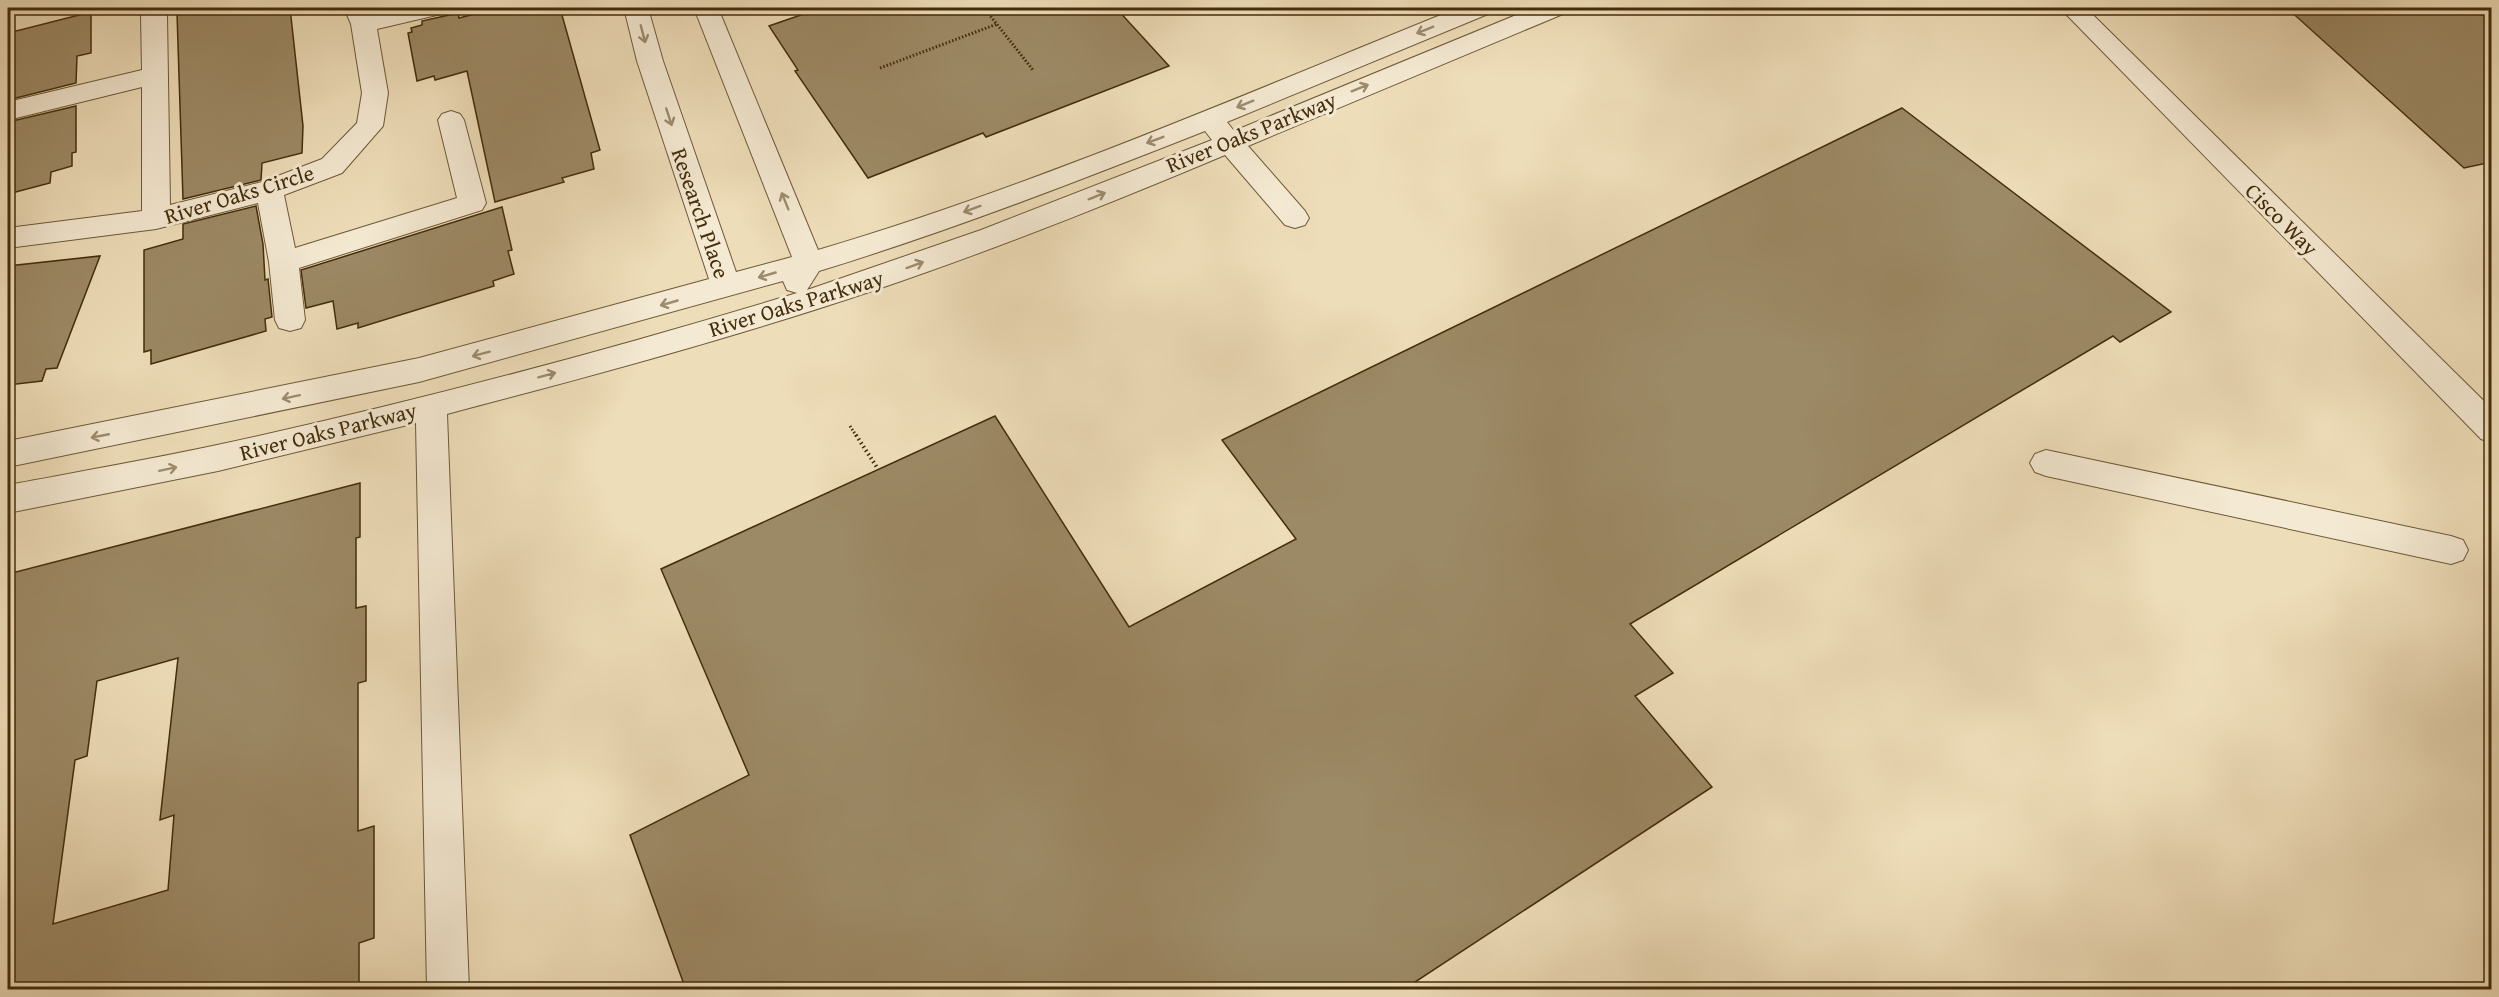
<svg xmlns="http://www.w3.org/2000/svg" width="2499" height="997" viewBox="0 0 2499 997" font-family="'Gentium Book Plus',serif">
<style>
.building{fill:#9c8965;stroke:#432d0b;stroke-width:1.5;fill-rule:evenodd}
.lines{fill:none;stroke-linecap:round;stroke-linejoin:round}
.minor-casing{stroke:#6e5936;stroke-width:2}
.path-far1{stroke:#432d0b;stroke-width:3;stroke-dasharray:1.5 2;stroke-linecap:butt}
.path{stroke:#432d0b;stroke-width:4;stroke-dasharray:1.5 3;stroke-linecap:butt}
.minor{fill:#f4e9d2;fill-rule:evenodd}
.oneway{stroke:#9c8b6e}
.labels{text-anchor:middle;stroke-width:6;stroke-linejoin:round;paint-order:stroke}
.street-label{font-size:22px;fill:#432d0b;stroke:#f4e9d2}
</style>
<rect width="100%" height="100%" fill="#eeddb9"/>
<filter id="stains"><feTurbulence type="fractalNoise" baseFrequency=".00333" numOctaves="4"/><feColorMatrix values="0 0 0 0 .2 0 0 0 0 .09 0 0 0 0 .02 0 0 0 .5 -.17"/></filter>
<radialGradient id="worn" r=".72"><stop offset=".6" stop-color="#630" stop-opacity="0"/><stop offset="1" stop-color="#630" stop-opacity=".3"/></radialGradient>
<g class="building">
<polygon points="200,8 290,8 303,126 302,153 262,163 261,180 183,199 177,13"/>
<polygon points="498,8 560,8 600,150 591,153 594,169 562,178 564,182 495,202 467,71 435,80 434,76 417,81 408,33 412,32 411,28 422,25 422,21 458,13 459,18"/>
<polygon points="821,8 1116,8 1169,66 986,137 983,133 868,178 795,71 798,70 769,26"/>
<polygon points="2287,8 2492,8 2492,162 2464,168"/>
<polygon points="91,12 91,53 77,56 76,83 8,100 8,33"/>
<polygon points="76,106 76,152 72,153 72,166 51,172 50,183 8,194 8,122"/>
<polygon points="1902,108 2171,312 2120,342 2113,336 1630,624 1673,673 1635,696 1712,787 1403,990 686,990 630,835 749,775 661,569 995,416 1129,627 1296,539 1222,440"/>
<polygon points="256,206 263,244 265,280 268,279 272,317 265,319 266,331 151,364 151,350 144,352 144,250 183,239 183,224"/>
<polygon points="502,207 512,250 508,251 514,274 493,281 494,286 358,328 358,323 337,329 333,301 306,308 301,270"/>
<polygon points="100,256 57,368 46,369 42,381 8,385 8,266"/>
<path d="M360 483V537L356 538V608L366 606V681L358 683V831L374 826V938L359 943V990H8V574ZM178 658 160 820 174 815 168 890 53 924 75 760 87 756 97 681Z"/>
</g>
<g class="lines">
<defs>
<g id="minor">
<polygon points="154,8 163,10 167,16 170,205 262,182 322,159 357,123 362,93 351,24 344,8 368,8 372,14 401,8 444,8 441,14 377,29 388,93 383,126 342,173 284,195 295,248 457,198 438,120 442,114 451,111 460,114 464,120 486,203 482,210 299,268 305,320 301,328 290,331 279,328 275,320 269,262 258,203 156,229 8,248 8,228 142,211 142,87 8,120 8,102 142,70 141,16 145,10"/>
<path d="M624 8H648L663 61 736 272 792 257 694 8H718L818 250C1037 185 1247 93 1458 8H1491L1488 14 1227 122 1234 131 1533 8H1566L1563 14 1248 146 1305 211 1309 218 1305 225 1295 228 1285 225 1225 155C1111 203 996 249 878 289 737 337 591 376 447 414L469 990H427L416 423 218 471 8 513V485C77 472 147 460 217 445 412 403 606 351 797 293L787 290 783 281 419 382 8 467V441L419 358 709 279 637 61ZM1205 131 1212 140 981 230 807 290 819 271C950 231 1078 181 1205 131Z"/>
<polygon points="2060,8 2086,8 2492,409 2492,443 2481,439"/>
<polygon points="2046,450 2451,536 2463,540 2468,550 2463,560 2451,564 2046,476 2035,472 2030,463 2035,454"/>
</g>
</defs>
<use href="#minor" class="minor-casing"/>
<g class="path-far1">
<polyline points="984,8 1033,70"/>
<polyline points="880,68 997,24"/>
<polyline points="850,426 857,437"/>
</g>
<polyline class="path" points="856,435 878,469"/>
<use href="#minor" class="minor"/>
</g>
<defs><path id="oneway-shaft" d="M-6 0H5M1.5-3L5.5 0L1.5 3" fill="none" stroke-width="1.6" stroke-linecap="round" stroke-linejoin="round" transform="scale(1.5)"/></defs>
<g class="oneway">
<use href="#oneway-shaft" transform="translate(1425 30) rotate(158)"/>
<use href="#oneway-shaft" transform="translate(643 34) rotate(75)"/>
<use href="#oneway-shaft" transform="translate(1360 88) rotate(-22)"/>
<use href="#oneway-shaft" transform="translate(1245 104) rotate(158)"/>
<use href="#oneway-shaft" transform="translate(669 117) rotate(72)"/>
<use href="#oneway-shaft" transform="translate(1155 140) rotate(159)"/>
<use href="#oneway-shaft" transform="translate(1097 196) rotate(-22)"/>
<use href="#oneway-shaft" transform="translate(785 201) rotate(-112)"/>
<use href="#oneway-shaft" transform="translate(972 209) rotate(160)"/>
<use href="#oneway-shaft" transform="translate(915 265) rotate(-20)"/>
<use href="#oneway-shaft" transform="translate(767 275) rotate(164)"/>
<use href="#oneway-shaft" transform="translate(669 303) rotate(164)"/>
<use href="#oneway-shaft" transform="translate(481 354) rotate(165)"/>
<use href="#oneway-shaft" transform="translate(547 375) rotate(-15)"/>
<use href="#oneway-shaft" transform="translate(291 397) rotate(168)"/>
<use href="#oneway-shaft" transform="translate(100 436) rotate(169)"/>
<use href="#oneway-shaft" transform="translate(168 469) rotate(-12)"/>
</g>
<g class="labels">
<g class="street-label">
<text transform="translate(1251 132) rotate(-22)" y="8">River Oaks Parkway</text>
<text transform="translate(239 194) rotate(-17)" y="8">River Oaks Circle</text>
<text transform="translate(701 213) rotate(71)" y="8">Research Place</text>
<text transform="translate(2282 219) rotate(45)" y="8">Cisco Way</text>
<text transform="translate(796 303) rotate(-17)" y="8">River Oaks Parkway</text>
<text transform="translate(328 431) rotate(-14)" y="8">River Oaks Parkway</text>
</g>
</g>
<rect width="2499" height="997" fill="none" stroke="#eeddb9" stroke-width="30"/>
<rect x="9" y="9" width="2481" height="979" fill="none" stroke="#432d0b" stroke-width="3"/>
<rect x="15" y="15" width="2469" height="967" fill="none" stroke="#432d0b" stroke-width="1.5"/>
<rect width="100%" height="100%" filter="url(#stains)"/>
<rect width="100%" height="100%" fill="url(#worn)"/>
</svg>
